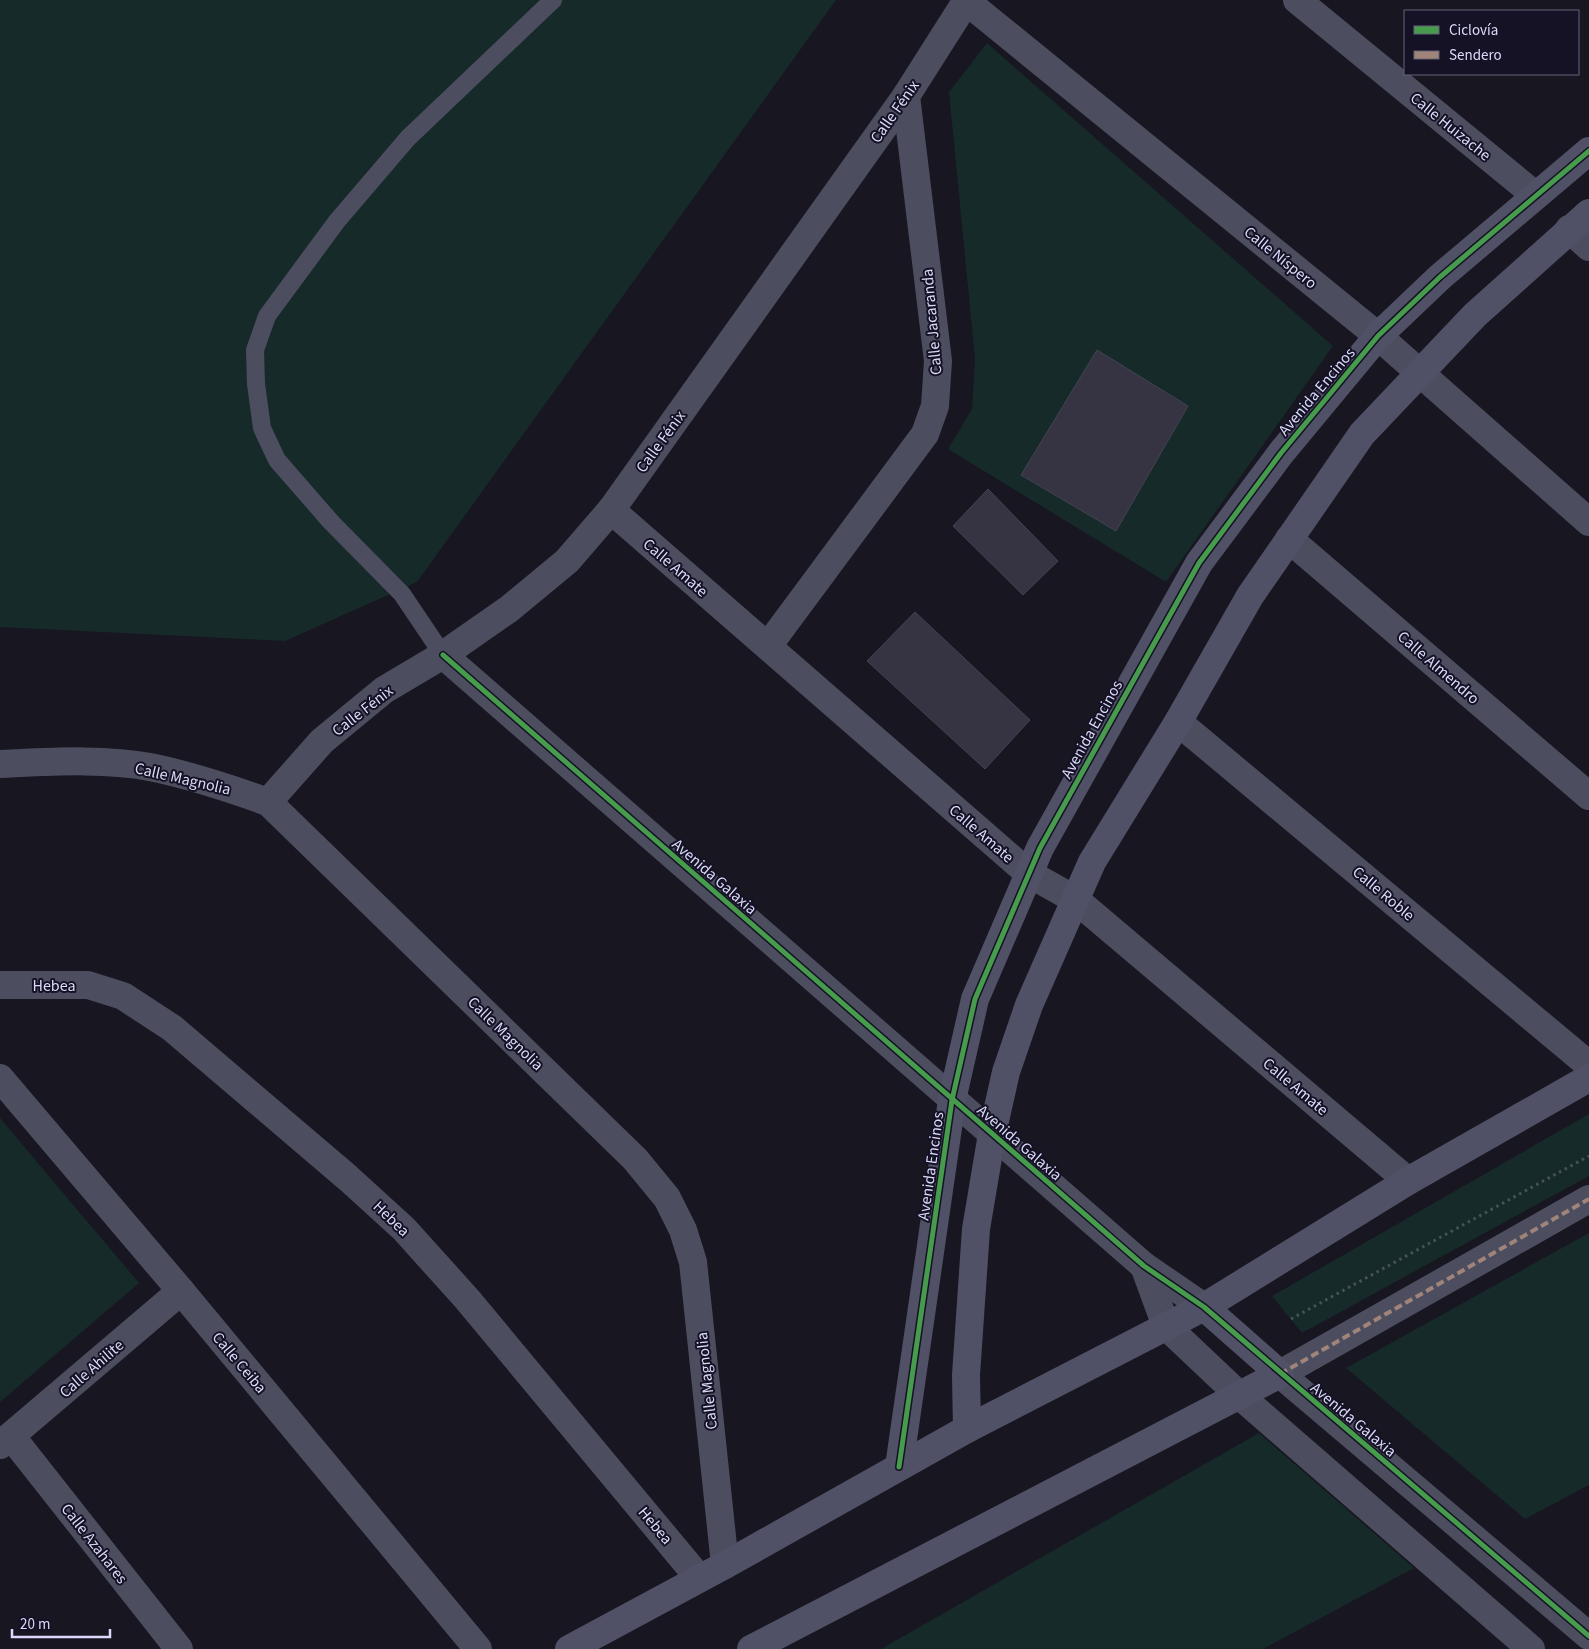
<svg xmlns="http://www.w3.org/2000/svg" width="1589" height="1649" viewBox="0 0 1589 1649" font-family="'Source Sans 3',sans-serif">
<style>
.green{fill:#162a2a}
.building{fill:#363442;stroke:#444253}
.lines{fill:none;stroke-linecap:round;stroke-linejoin:round}
.path{stroke:#47525c;stroke-width:3;stroke-dasharray:2.5 4;stroke-linecap:butt}
.lane{stroke:#4d4d60;stroke-width:18}
.street{stroke:#4d4d60;stroke-width:28}
.secondary{stroke:#505166;stroke-width:28}
.quiet{stroke:#a18479;stroke-width:4;stroke-dasharray:8 4;stroke-linecap:butt}
.cycleway-casing{stroke:#141224;stroke-width:8}
.cycleway{stroke:#469c4c;stroke-width:5}
.labels{text-anchor:middle;stroke-width:4;stroke-linejoin:round;paint-order:stroke}
.street-label{font-size:16px;fill:#dbdafa;stroke:#141224}
</style>
<rect width="100%" height="100%" fill="#181620"/>
<g class="green">
<polygon points="0,0 836,0 417,582 285,641 0,627"/>
<polygon points="987,43 1333,346 1166,582 948,449 972,409 975,359 949,92"/>
<polygon points="1589,1114 1589,1176 1302,1333 1272,1296"/>
<polygon points="0,1118 139,1283 0,1402"/>
<polygon points="1589,1233 1589,1485 1525,1519 1346,1368"/>
<polygon points="1259,1433 1414,1568 1263,1649 881,1649"/>
</g>
<g class="building">
<polygon points="1097,350 1188,406 1116,531 1021,475"/>
<polygon points="988,489 1058,561 1023,595 953,526"/>
<polygon points="915,612 1030,720 985,769 867,661"/>
</g>
<g class="lines">
<polyline class="path" points="1291,1319 1589,1156"/>
<polyline class="lane" points="443,655 402,594 331,522 277,460 262,428 256,384 255,350 267,316 337,221 408,138 553,0"/>
<g class="street">
<polyline points="1297,0 1535,195"/>
<polyline points="966,1 1378,336 1589,522"/>
<polyline points="1569,229 1589,247"/>
<polyline points="611,510 1028,873 1076,900 1408,1181"/>
<polyline points="1289,539 1589,796"/>
<polyline points="768,646 925,434 935,406 938,361 906,96"/>
<polyline points="443,655 1144,1266 1204,1307"/>
<polyline points="1178,722 1589,1065"/>
<path d="M0 764C47 762 104 758 150 767 190 775 229 788 268 802L635 1159 667 1198 683 1230 693 1262 725 1565"/>
<polyline points="268,802 322,741 384,690 443,655 509,609 567,561 611,510 906,96 967,0"/>
<polyline points="0,985 88,985 123,996 172,1028 348,1178 404,1229 467,1299 699,1578"/>
<polyline points="0,1078 181,1291 478,1649"/>
<polyline points="1589,1199 1280,1374 1589,1636"/>
<polyline points="1144,1266 1166,1326 1239,1395 1531,1649"/>
<polyline points="11,1436 179,1649"/>
<polyline points="0,1445 181,1291"/>
</g>
<g class="secondary">
<polyline points="967,1429 966,1375 976,1229 992,1134 1006,1072 1029,1005 1092,862 1178,722 1250,596 1362,434 1475,315 1589,213"/>
<polyline points="899,1467 952,1100 975,999 1040,848 1199,563 1281,453 1378,336 1440,277 1589,151"/>
<polyline points="569,1649 725,1565 967,1429 1204,1307 1408,1181 1589,1078"/>
<polyline points="751,1649 1280,1374 1204,1307"/>
</g>
<polyline class="quiet" points="1280,1374 1589,1199"/>
<defs>
<g id="cycleway">
<polyline points="443,655 1144,1266 1204,1307 1589,1636"/>
<polyline points="899,1467 952,1100 975,999 1040,848 1199,563 1281,453 1378,336 1440,277 1589,151"/>
</g>
</defs>
<use href="#cycleway" class="cycleway-casing"/>
<use href="#cycleway" class="cycleway"/>
</g>
<g class="labels">
<g class="street-label">
<text transform="translate(894 111) rotate(-55)" y="6">Calle Fénix</text>
<text transform="translate(1451 126) rotate(39)" y="6">Calle Huizache</text>
<text transform="translate(1281 257) rotate(39)" y="6">Calle Níspero</text>
<text transform="translate(931 322) rotate(-95)" y="6">Calle Jacaranda</text>
<text transform="translate(1316 391) rotate(-50)" y="6">Avenida Encinos</text>
<text transform="translate(660 441) rotate(-54)" y="6">Calle Fénix</text>
<text transform="translate(676 567) rotate(41)" y="6">Calle Amate</text>
<text transform="translate(1439 667) rotate(41)" y="6">Calle Almendro</text>
<text transform="translate(362 710) rotate(-38)" y="6">Calle Fénix</text>
<text transform="translate(1091 729) rotate(-61)" y="6">Avenida Encinos</text>
<text transform="translate(183 778) rotate(13)" y="6">Calle Magnolia</text>
<text transform="translate(982 833) rotate(41)" y="6">Calle Amate</text>
<text transform="translate(715 876) rotate(41)" y="6">Avenida Galaxia</text>
<text transform="translate(1384 893) rotate(40)" y="6">Calle Roble</text>
<text x="54" y="991">Hebea</text>
<text transform="translate(506 1033) rotate(44)" y="6">Calle Magnolia</text>
<text transform="translate(1296 1086) rotate(40)" y="6">Calle Amate</text>
<text transform="translate(1020 1142) rotate(41)" y="6">Avenida Galaxia</text>
<text transform="translate(930 1166) rotate(-82)" y="6">Avenida Encinos</text>
<text transform="translate(392 1218) rotate(44)" y="6">Hebea</text>
<text transform="translate(240 1362) rotate(50)" y="6">Calle Ceiba</text>
<text transform="translate(91 1368) rotate(-41)" y="6">Calle Ahilite</text>
<text transform="translate(706 1381) rotate(-96)" y="6">Calle Magnolia</text>
<text transform="translate(1354 1419) rotate(40)" y="6">Avenida Galaxia</text>
<text transform="translate(656 1525) rotate(50)" y="6">Hebea</text>
<text transform="translate(95 1543) rotate(52)" y="6">Calle Azahares</text>
</g>
</g>
<rect x="1404" y="10" width="175" height="65" fill="#141224" stroke="#64627a"/>
<rect x="1414" y="26" width="25" height="8" fill="#469c4c" stroke="#64627a"/>
<text x="1449" y="35" font-size="15" fill="#dbdafa">Ciclovía</text>
<rect x="1414" y="51" width="25" height="8" fill="#a18479" stroke="#64627a"/>
<text x="1449" y="60" font-size="15" fill="#dbdafa">Sendero</text>
<path d="M12 1629v8h98v-8" fill="none" stroke="#dbdafa" stroke-width="2.5"/>
<text x="20" y="1629" font-size="15" fill="#dbdafa" stroke="#141224" stroke-width="4" paint-order="stroke">20 m</text>
</svg>
